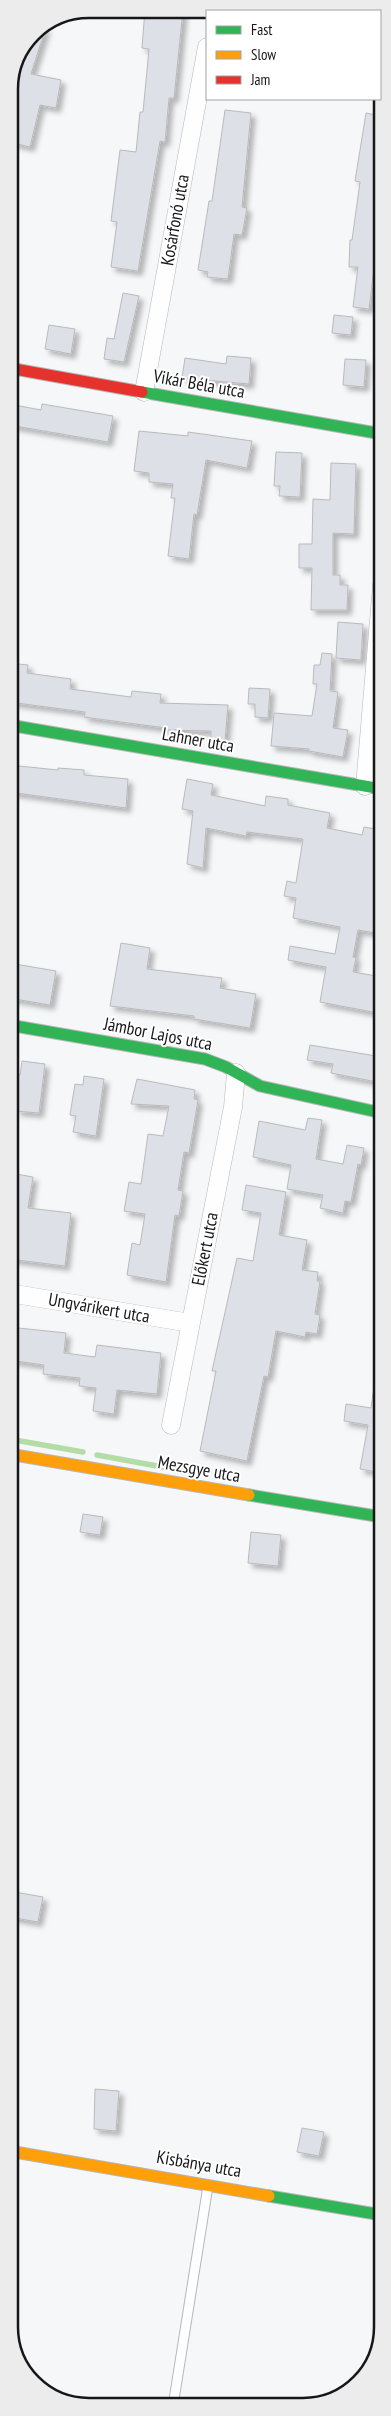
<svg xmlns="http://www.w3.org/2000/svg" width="391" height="2416" viewBox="0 0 391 2416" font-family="'PT Sans Narrow',sans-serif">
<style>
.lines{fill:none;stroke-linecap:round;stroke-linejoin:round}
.stream{stroke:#b3dca6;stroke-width:5.5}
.building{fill:#dee0e8;stroke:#bababb;filter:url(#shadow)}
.lane-casing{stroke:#b6b7b8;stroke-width:11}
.street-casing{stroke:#b6b7b8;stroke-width:19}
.fast-casing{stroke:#b6b7b8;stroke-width:13}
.slow-casing{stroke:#b6b7b8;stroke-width:13}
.jam-casing{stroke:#b6b7b8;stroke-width:13}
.lane{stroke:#fefefe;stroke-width:9}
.street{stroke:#fefefe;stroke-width:18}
.fast{stroke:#30b455;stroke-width:11}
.slow{stroke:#ff9f0a;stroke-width:11}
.jam{stroke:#e5322d;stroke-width:11}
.labels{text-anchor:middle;stroke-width:4;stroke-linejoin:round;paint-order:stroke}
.street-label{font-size:18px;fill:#171719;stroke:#fff}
.rim{fill:none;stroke:#171719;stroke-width:2.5}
</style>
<defs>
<filter id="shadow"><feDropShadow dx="4.5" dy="4.5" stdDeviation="2.5" flood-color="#0004"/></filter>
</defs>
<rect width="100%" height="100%" fill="#f6f7f9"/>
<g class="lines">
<g class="stream">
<polyline points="9,1439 83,1452"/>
<polyline points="97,1455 190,1472"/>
</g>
</g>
<g class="building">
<polygon points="145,9 183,10 174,98 169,98 165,142 160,141 138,271 111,267 117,222 111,221 120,150 136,152 140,112 143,112 149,49 142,48"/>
<polygon points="46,27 31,74 61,80 56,108 40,105 30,147 9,142 9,98 13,74 32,32"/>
<polygon points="225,110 251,113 242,207 247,208 242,235 234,234 228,279 207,277 208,272 198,270 209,201 212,201"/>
<polygon points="366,113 382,116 380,197 382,197 382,208 378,242 380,242 379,269 374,268 369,309 353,307 358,267 349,267 350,240 352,240 360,182 355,181"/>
<polygon points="123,293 139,296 124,362 104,359 107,338 114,339"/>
<polygon points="334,315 353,317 351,335 332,333"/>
<polygon points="49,325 75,329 71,354 45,349"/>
<polygon points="227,356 251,358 249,384 182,378 185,358 226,364"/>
<polygon points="345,359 366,360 364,387 343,385"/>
<polygon points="9,404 41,410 42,404 113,416 108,442 9,425"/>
<polygon points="139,431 188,436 188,432 252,441 247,468 206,460 197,515 194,514 189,559 168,556 175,498 171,498 173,484 149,482 149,473 134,471"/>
<polygon points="276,452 302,453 300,497 279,496 280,486 274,486"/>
<polygon points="331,463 356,464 354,534 333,533 333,575 340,575 340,585 348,585 347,610 311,610 312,568 299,568 299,544 312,544 313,499 330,500"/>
<polygon points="338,622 363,624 361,660 336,658"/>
<polygon points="322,653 332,654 330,691 338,692 333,728 348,730 343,757 309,751 309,749 271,746 274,713 312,716 317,684 313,684 314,665 320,665"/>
<polygon points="9,663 28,665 27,673 71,679 70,689 131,697 132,691 161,694 160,703 228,705 225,740 211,739 211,731 166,730 166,728 84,717 85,712 9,702"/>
<polygon points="249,688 270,689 268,718 255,717 255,704 248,704"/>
<polygon points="9,765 58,770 58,768 84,770 84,775 128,779 126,808 9,792"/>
<polygon points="187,779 213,784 211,795 265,806 266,796 288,799 288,805 330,813 327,828 362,835 364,827 382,830 382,934 358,930 353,957 356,958 353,972 382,977 378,1013 320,1002 326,967 288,960 290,946 335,954 340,927 293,918 296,898 284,896 287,881 296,883 303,839 247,832 246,836 206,828 203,868 187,864 193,811 182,809"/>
<polygon points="121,943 150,948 147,969 222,978 220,988 256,994 250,1028 194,1019 194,1016 110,1006"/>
<polygon points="9,963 56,971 50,1005 9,998"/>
<polygon points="310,1045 382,1057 382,1083 331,1073 333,1064 307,1060"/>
<polygon points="22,1061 45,1064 39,1113 16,1111 18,1094 10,1093 12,1075 20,1075"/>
<polygon points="84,1076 104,1079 96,1136 73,1132 76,1116 70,1115 75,1084 83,1085"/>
<polygon points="137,1079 195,1090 194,1099 198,1100 189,1153 184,1152 178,1190 183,1191 179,1216 175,1215 166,1282 127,1275 132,1243 140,1245 145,1214 124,1211 129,1182 141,1184 148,1134 163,1136 169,1106 131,1104"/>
<polygon points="308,1118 322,1120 316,1159 343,1164 347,1145 364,1148 361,1165 358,1164 351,1202 345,1201 343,1213 320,1208 323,1195 287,1189 291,1165 253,1157 259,1121 305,1130"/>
<polygon points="16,1174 33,1177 28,1208 71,1213 65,1266 9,1259 9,1189 13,1190"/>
<polygon points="246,1185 286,1192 279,1235 307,1240 302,1270 318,1272 317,1281 320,1281 315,1314 320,1315 317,1334 306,1332 305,1337 276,1331 268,1377 264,1376 247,1461 200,1451 216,1371 212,1371 237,1258 253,1261 261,1213 242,1210"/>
<polygon points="9,1327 66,1333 64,1353 95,1357 97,1345 161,1353 157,1394 117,1390 114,1414 93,1411 96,1388 79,1386 80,1378 43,1374 44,1365 9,1360"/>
<polygon points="374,1387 382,1388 382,1473 360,1469 368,1425 344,1421 346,1404 371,1408"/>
<polygon points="83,1514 103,1517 100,1535 80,1532"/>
<polygon points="251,1532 281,1535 278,1566 248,1563"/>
<polygon points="9,1891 43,1897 38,1922 9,1917"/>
<polygon points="95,2089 119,2091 116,2131 94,2129"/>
<polygon points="302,2128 324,2132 319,2156 297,2152"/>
</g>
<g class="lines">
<defs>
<polyline id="lane" points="173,2406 208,2186"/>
<g id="street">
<polyline points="214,11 214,10"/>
<polyline points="144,392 207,47"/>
<polyline points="365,786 382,585"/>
<polyline points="9,1293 190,1323"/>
<polyline points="171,1425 233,1107 236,1073"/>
</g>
<g id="fast">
<polyline points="142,392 382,434"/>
<polyline points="9,725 382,789"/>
<polyline points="9,1025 205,1059 226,1067 260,1086 382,1113"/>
<polyline points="249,1495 382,1517"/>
<polyline points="269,2196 382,2215"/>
</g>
<g id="slow">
<polyline points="9,1454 249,1495"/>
<polyline points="9,2151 269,2196"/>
</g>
<polyline id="jam" points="9,368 142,392"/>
</defs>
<use href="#lane" class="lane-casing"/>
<use href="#street" class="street-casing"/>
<use href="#fast" class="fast-casing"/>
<use href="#slow" class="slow-casing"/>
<use href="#jam" class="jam-casing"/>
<use href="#lane" class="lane"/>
<use href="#street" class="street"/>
<use href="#fast" class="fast"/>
<use href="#slow" class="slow"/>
<use href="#jam" class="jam"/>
</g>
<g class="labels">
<g class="street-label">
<text transform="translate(175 220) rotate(-80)" y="6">Kosárfonó utca</text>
<text transform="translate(199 384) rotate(10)" y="6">Vikár Béla utca</text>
<text transform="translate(198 740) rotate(10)" y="6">Lahner utca</text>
<text transform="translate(158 1034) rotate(11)" y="6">Jámbor Lajos utca</text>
<text transform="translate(205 1249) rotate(-79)" y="6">Előkert utca</text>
<text transform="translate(99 1308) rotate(10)" y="6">Ungvárikert utca</text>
<text transform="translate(199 1469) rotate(10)" y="6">Mezsgye utca</text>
<text transform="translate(199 2164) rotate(10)" y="6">Kisbánya utca</text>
</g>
</g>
<path d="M0 0H391V2416H0ZM89 18H303A71 71 0 0 1 374 89V2327A71 71 0 0 1 303 2398H89A71 71 0 0 1 18 2327V89A71 71 0 0 1 89 18Z" fill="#ececed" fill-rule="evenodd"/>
<path class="rim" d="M89 18H303A71 71 0 0 1 374 89V2327A71 71 0 0 1 303 2398H89A71 71 0 0 1 18 2327V89A71 71 0 0 1 89 18Z"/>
<rect x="206" y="10" width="175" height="90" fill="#ffffff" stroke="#a2a2a3"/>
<rect x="216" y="26" width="25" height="8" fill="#30b455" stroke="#a2a2a3"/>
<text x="251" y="35" font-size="15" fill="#171719">Fast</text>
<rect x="216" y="51" width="25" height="8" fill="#ff9f0a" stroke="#a2a2a3"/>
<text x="251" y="60" font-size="15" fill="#171719">Slow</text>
<rect x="216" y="76" width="25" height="8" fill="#e5322d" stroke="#a2a2a3"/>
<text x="251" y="85" font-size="15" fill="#171719">Jam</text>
</svg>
